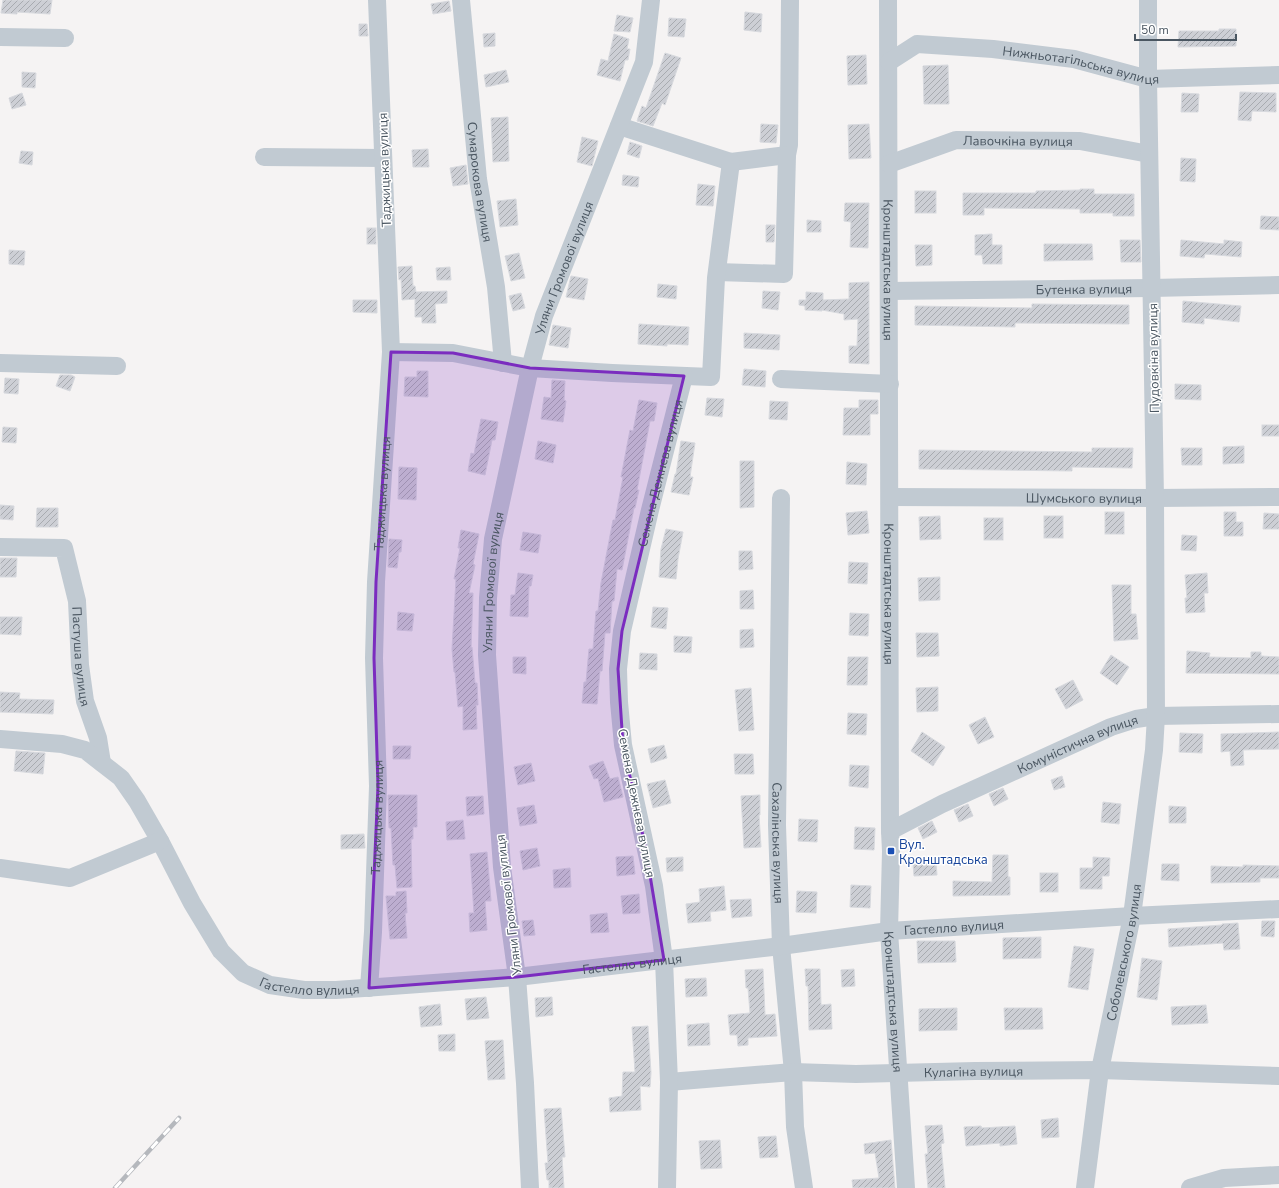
<svg xmlns="http://www.w3.org/2000/svg" width="1279" height="1188" viewBox="0 0 1279 1188" font-family="'Nunito Sans',sans-serif">
<style>
.building{fill:url(#building-hatch);stroke:#d7d9de}
.lines{fill:none;stroke-linecap:round;stroke-linejoin:round}
.minor{stroke:#c1cad2;stroke-width:18}
.rail-casing{stroke:#b5b8bd;stroke-width:4.5}
.rail{stroke:#fff;stroke-width:3;stroke-dasharray:9;stroke-linecap:butt}
.marked{fill:#7b2cbf;fill-opacity:0.2;stroke:#7b2cbf;stroke-width:3;stroke-linejoin:round}
.transit-dot{fill:#1a4fb4;stroke:#fff;stroke-width:1.5}
.labels{text-anchor:middle;stroke-width:3;stroke-linejoin:round;paint-order:stroke}
.street-label{font-size:13px;fill:#4a5661;stroke:#fff}
.transit-label{font-size:13px;fill:#164399;stroke:#fff;text-anchor:start}
</style>
<defs>
<pattern id="building-hatch" width="6" height="6" patternUnits="userSpaceOnUse"><rect width="6" height="6" fill="#cdcfd5"/><path d="M-1 1l2-2M0 6l6-6M5 7l2-2" fill="none" stroke="#a8abb0"/></pattern>
</defs>
<rect width="100%" height="100%" fill="#f5f3f3"/>
<g class="building">
<polygon points="3,0 52,0 50,14 17,12 17,14 1,13"/>
<polygon points="449,1 451,11 433,14 431,4"/>
<polygon points="745,12 762,14 761,32 744,30"/>
<polygon points="617,15 633,18 630,32 614,31"/>
<polygon points="669,18 686,19 684,37 668,36"/>
<polygon points="359,24 367,24 368,36 359,36"/>
<polygon points="1219,29 1236,29 1236,46 1178,47 1179,31 1219,31"/>
<polygon points="495,33 495,46 484,47 483,34"/>
<polygon points="614,34 629,39 627,49 630,49 628,60 625,60 620,81 597,75 601,59 608,61"/>
<polygon points="665,53 681,58 665,105 662,103 653,126 637,121 642,106 646,108"/>
<polygon points="866,55 867,84 848,85 847,56"/>
<polygon points="948,65 949,104 924,104 923,66"/>
<polygon points="506,70 509,82 486,87 484,75"/>
<polygon points="22,72 36,73 35,88 22,87"/>
<polygon points="1240,92 1276,93 1276,112 1252,111 1251,121 1238,120"/>
<polygon points="22,93 26,105 12,109 9,98"/>
<polygon points="1182,93 1199,94 1198,112 1181,112"/>
<polygon points="508,117 509,161 493,162 491,118"/>
<polygon points="761,124 778,125 776,143 760,142"/>
<polygon points="869,124 871,158 849,159 848,125"/>
<polygon points="582,137 598,141 592,166 577,162"/>
<polygon points="630,142 642,146 639,158 627,154"/>
<polygon points="428,149 429,167 413,167 412,150"/>
<polygon points="21,151 33,152 32,165 19,163"/>
<polygon points="1181,158 1196,159 1195,182 1180,181"/>
<polygon points="466,165 468,184 453,186 450,168"/>
<polygon points="623,175 639,177 638,187 622,185"/>
<polygon points="698,184 715,186 713,206 696,205"/>
<polygon points="1080,189 1094,189 1094,194 1134,194 1134,216 1113,216 1113,213 1080,213 1080,209 984,208 984,215 963,215 963,193 1036,193 1036,191 1080,190"/>
<rect x="915" y="191" width="21" height="22"/>
<polygon points="516,199 518,225 500,227 497,201"/>
<polygon points="845,203 869,203 868,248 850,247 851,222 844,221"/>
<polygon points="1261,216 1279,217 1279,230 1260,229"/>
<polygon points="807,220 821,221 821,232 807,232"/>
<polygon points="766,225 775,225 774,242 766,242"/>
<rect x="367" y="228" width="9" height="16"/>
<polygon points="992,234 992,245 1002,245 1002,264 983,264 982,255 975,255 975,235"/>
<polygon points="1120,240 1140,240 1141,262 1121,262"/>
<polygon points="1181,240 1224,244 1224,240 1242,242 1241,257 1205,254 1204,258 1180,256"/>
<polygon points="1044,244 1092,244 1093,260 1044,261"/>
<polygon points="915,245 932,245 932,265 916,266"/>
<polygon points="9,250 25,251 24,265 9,264"/>
<polygon points="519,253 525,278 511,281 505,256"/>
<polygon points="412,266 413,286 415,286 416,292 447,291 447,303 435,304 436,323 422,323 422,317 415,317 415,299 402,300 401,279 399,280 398,267"/>
<polygon points="450,267 451,280 437,280 436,268"/>
<polygon points="571,276 588,279 584,300 566,297"/>
<polygon points="869,282 869,364 849,363 849,346 857,346 858,319 844,320 844,314 822,310 822,311 805,310 805,306 799,305 799,300 806,300 806,292 823,293 823,300 849,299 849,283"/>
<polygon points="658,284 677,286 676,299 657,297"/>
<polygon points="763,291 780,292 778,310 762,308"/>
<polygon points="521,293 525,308 513,311 509,296"/>
<polygon points="353,300 377,300 377,313 353,312"/>
<polygon points="1183,301 1241,306 1239,322 1204,318 1204,324 1182,322"/>
<polygon points="1032,304 1129,305 1129,324 1015,323 1015,327 915,325 915,306 1032,308"/>
<polygon points="639,324 689,327 688,345 667,344 667,346 638,344"/>
<polygon points="553,325 571,328 568,348 549,345"/>
<polygon points="744,333 780,335 779,350 744,348"/>
<polygon points="744,369 766,371 765,387 742,385"/>
<polygon points="417,371 428,371 428,397 404,396 405,377 417,377"/>
<polygon points="60,375 71,375 75,377 70,391 56,386"/>
<polygon points="5,378 19,379 18,394 4,393"/>
<polygon points="552,380 565,381 564,400 566,401 563,422 541,419 544,397 551,398"/>
<polygon points="1175,384 1201,385 1201,400 1175,399"/>
<polygon points="707,398 724,399 722,417 705,415"/>
<polygon points="639,400 657,403 654,421 650,421 637,490 639,490 635,508 634,508 622,570 617,569 614,601 612,601 610,633 605,633 602,671 600,671 597,704 582,703 584,682 586,682 589,649 593,649 596,611 598,611 601,583 613,520 615,520 623,477 621,477 630,430 633,431"/>
<polygon points="859,400 878,400 878,414 870,414 870,435 843,435 844,408 859,408"/>
<polygon points="770,401 788,402 787,420 769,419"/>
<polygon points="481,419 498,422 495,440 492,440 485,475 468,471 471,453 474,454"/>
<rect x="1262" y="425" width="17" height="11"/>
<polygon points="3,427 17,428 16,443 2,442"/>
<polygon points="538,441 556,445 553,463 535,459"/>
<polygon points="681,441 695,443 690,477 693,477 689,495 671,492 675,474 676,474"/>
<polygon points="1244,446 1244,463 1223,464 1223,447"/>
<polygon points="1092,448 1133,448 1132,468 1072,467 1072,471 919,469 919,450 1092,452"/>
<polygon points="1181,448 1202,448 1202,465 1182,465"/>
<polygon points="740,461 754,461 754,507 740,508"/>
<polygon points="847,462 867,464 866,485 846,484"/>
<polygon points="399,467 417,468 416,500 398,499"/>
<polygon points="0,505 14,506 13,520 0,519"/>
<polygon points="37,508 58,508 58,527 36,527"/>
<polygon points="867,511 869,533 848,535 846,513"/>
<rect x="1105" y="512" width="19" height="22"/>
<polygon points="1224,512 1236,512 1236,522 1243,522 1243,536 1224,536"/>
<polygon points="1264,513 1279,514 1279,529 1263,529"/>
<polygon points="940,516 941,539 920,540 919,517"/>
<rect x="1044" y="516" width="19" height="22"/>
<rect x="984" y="518" width="19" height="22"/>
<polygon points="666,529 683,532 678,559 676,579 659,577 661,549"/>
<polygon points="461,530 479,534 473,564 475,565 469,593 473,593 471,648 472,647 475,683 477,683 478,705 476,705 477,729 463,730 463,706 458,707 455,672 454,672 452,649 456,579 454,579 460,548 458,548"/>
<polygon points="523,532 541,535 538,553 520,550"/>
<polygon points="1182,535 1197,536 1196,551 1181,550"/>
<polygon points="389,539 402,540 401,552 399,552 397,568 388,567"/>
<polygon points="739,551 752,551 753,569 739,570"/>
<polygon points="0,558 17,558 16,577 0,577"/>
<polygon points="849,562 868,563 867,584 848,583"/>
<polygon points="518,573 533,575 531,586 529,586 528,617 510,616 511,595 515,595"/>
<polygon points="1207,573 1208,593 1204,593 1205,612 1186,613 1185,598 1187,598 1185,575"/>
<polygon points="940,577 940,600 919,601 918,578"/>
<polygon points="1112,585 1131,585 1131,614 1136,614 1138,639 1114,641"/>
<polygon points="753,590 754,609 740,609 740,591"/>
<polygon points="653,607 668,608 666,629 651,627"/>
<polygon points="398,612 414,614 412,631 397,630"/>
<polygon points="850,613 869,614 868,636 849,635"/>
<polygon points="0,617 22,617 21,635 0,634"/>
<polygon points="753,629 754,647 740,648 740,630"/>
<polygon points="916,633 938,633 939,656 917,657"/>
<polygon points="674,636 692,637 691,653 674,652"/>
<polygon points="1187,651 1210,653 1209,657 1251,658 1251,652 1261,652 1261,656 1279,657 1279,674 1186,673"/>
<polygon points="640,653 657,654 657,670 639,669"/>
<polygon points="1111,655 1129,667 1117,685 1100,673"/>
<polygon points="513,657 526,657 526,674 513,673"/>
<polygon points="848,657 868,657 867,685 847,685"/>
<polygon points="1073,680 1083,700 1066,709 1055,689"/>
<polygon points="938,687 938,711 917,712 916,688"/>
<polygon points="751,688 754,730 739,731 735,690"/>
<polygon points="0,692 20,693 19,699 54,700 53,714 0,712"/>
<polygon points="848,713 867,714 866,735 847,734"/>
<polygon points="985,717 994,737 978,744 969,725"/>
<polygon points="922,732 945,747 933,766 911,751"/>
<polygon points="1279,732 1279,749 1243,750 1244,765 1231,766 1230,751 1221,752 1221,734"/>
<polygon points="1180,733 1203,734 1202,753 1179,752"/>
<polygon points="664,745 667,758 651,763 648,749"/>
<polygon points="393,746 411,746 410,759 393,759"/>
<polygon points="16,751 45,753 43,774 14,771"/>
<polygon points="734,754 753,754 754,774 735,774"/>
<polygon points="603,761 610,779 618,777 623,797 604,802 598,778 594,779 589,766"/>
<polygon points="531,763 535,781 518,785 514,767"/>
<polygon points="850,765 869,766 868,788 849,786"/>
<polygon points="1062,776 1065,787 1054,790 1051,780"/>
<polygon points="665,780 671,803 653,808 647,784"/>
<polygon points="1003,788 1008,799 994,806 989,794"/>
<polygon points="388,795 417,795 417,827 413,827 413,839 411,839 412,887 397,888 395,865 393,865 391,828 389,828"/>
<polygon points="760,795 760,815 759,815 761,847 744,848 741,796"/>
<polygon points="483,796 484,814 467,816 466,797"/>
<polygon points="1103,802 1121,804 1119,824 1101,822"/>
<polygon points="968,804 973,816 959,822 954,810"/>
<polygon points="534,805 537,823 520,826 517,808"/>
<polygon points="1169,806 1186,807 1186,823 1169,823"/>
<polygon points="799,819 818,820 817,842 798,841"/>
<polygon points="463,820 465,839 447,840 446,822"/>
<polygon points="932,821 937,832 923,839 918,828"/>
<polygon points="855,827 875,828 874,850 854,849"/>
<polygon points="364,834 365,848 341,849 341,835"/>
<polygon points="537,848 540,866 523,870 520,851"/>
<polygon points="487,852 491,901 485,901 487,930 470,932 469,913 474,913 470,854"/>
<polygon points="993,855 1008,855 1008,877 1010,877 1010,895 953,896 953,881 992,882"/>
<polygon points="633,856 635,874 617,876 616,857"/>
<polygon points="683,857 683,871 667,872 666,858"/>
<polygon points="1093,857 1110,858 1109,876 1102,876 1102,889 1080,889 1080,868 1093,868"/>
<polygon points="936,863 937,875 914,876 913,864"/>
<polygon points="1162,864 1179,864 1179,881 1161,880"/>
<polygon points="1243,865 1279,866 1279,878 1260,878 1260,882 1211,883 1211,866 1243,867"/>
<polygon points="570,868 571,887 554,888 553,870"/>
<rect x="1040" y="873" width="18" height="19"/>
<polygon points="851,885 871,886 870,908 850,907"/>
<polygon points="724,886 726,910 710,912 711,921 688,923 686,904 700,902 699,889"/>
<polygon points="406,891 407,913 405,913 407,938 390,939 386,896 396,896 396,892"/>
<polygon points="797,891 817,892 816,913 796,912"/>
<polygon points="639,894 640,913 623,914 621,896"/>
<polygon points="751,899 752,916 732,918 730,900"/>
<polygon points="607,913 609,932 591,933 590,915"/>
<polygon points="533,920 535,935 524,936 522,921"/>
<polygon points="1262,921 1275,921 1274,937 1261,936"/>
<polygon points="1238,923 1240,949 1224,950 1223,943 1169,947 1168,929 1222,925 1222,924"/>
<polygon points="1041,937 1041,958 1003,959 1003,938"/>
<polygon points="917,941 955,941 956,962 918,963"/>
<polygon points="1074,946 1094,949 1088,990 1068,987"/>
<polygon points="1142,958 1162,961 1157,1000 1137,997"/>
<polygon points="763,969 765,1015 775,1014 777,1036 748,1038 748,1045 738,1046 737,1035 730,1035 728,1015 750,1013 748,988 746,988 745,970"/>
<polygon points="805,969 820,969 821,1005 831,1004 832,1029 809,1030 808,986 806,986"/>
<polygon points="854,969 855,986 842,987 841,970"/>
<polygon points="706,978 707,996 686,997 685,979"/>
<polygon points="486,997 489,1018 467,1020 465,999"/>
<polygon points="552,997 553,1015 536,1017 535,998"/>
<polygon points="440,1004 442,1025 421,1027 419,1007"/>
<polygon points="1206,1005 1208,1023 1172,1025 1171,1007"/>
<polygon points="957,1008 957,1030 919,1031 919,1009"/>
<polygon points="1004,1008 1042,1008 1043,1029 1005,1030"/>
<polygon points="709,1023 710,1045 688,1046 687,1025"/>
<polygon points="648,1026 651,1073 650,1087 640,1086 641,1110 610,1112 609,1098 622,1096 623,1072 635,1072 632,1027"/>
<polygon points="455,1034 455,1051 439,1051 438,1035"/>
<polygon points="503,1040 505,1079 488,1080 485,1041"/>
<polygon points="561,1108 565,1157 562,1157 564,1188 549,1188 549,1180 547,1180 545,1163 548,1163 544,1109"/>
<polygon points="1058,1118 1059,1137 1042,1138 1041,1120"/>
<polygon points="942,1125 944,1143 941,1144 945,1188 928,1188 925,1154 928,1154 925,1126"/>
<polygon points="981,1126 982,1128 1015,1126 1017,1144 1000,1146 1000,1143 966,1146 964,1127"/>
<polygon points="776,1136 778,1157 760,1158 758,1137"/>
<polygon points="720,1140 722,1168 701,1169 699,1141"/>
<polygon points="891,1140 895,1188 853,1188 852,1180 879,1178 875,1153 865,1154 864,1144"/>
</g>
<g class="lines">
<g class="minor">
<path id="s1" d="M461 0 478 179 496 287 503 363"/>
<path id="s2" d="M888 0 890 831 891 851 889 931 906 1188"/>
<polyline points="0,37 65,38"/>
<path id="s3" d="M889 62 917 44 993 49 1074 59 1148 79 1279 75"/>
<polyline points="619,126 731,162 787,155 789,145 790,0"/>
<polyline points="264,157 383,158"/>
<path id="s4" d="M889 164 956 140 1080 141 1149 154"/>
<polyline points="717,272 784,274 787,155"/>
<path id="s5" d="M889 291 1152 288 1279 285"/>
<polyline points="391,352 453,353 530,368 612,373 711,377 716,278 731,162"/>
<polyline points="0,363 117,366"/>
<polyline points="781,379 890,384"/>
<path id="s6" d="M890 497 1155 498 1279 497"/>
<path id="s7" d="M781 498 777 825 781 946 793 1072 795 1127 804 1188"/>
<path id="s8" d="M0 547 64 548 77 601 80 665 85 701 98 738 102 763"/>
<path id="s9" d="M0 739 62 744 85 750 121 778 137 801 160 841 192 903 221 951 243 973 270 985 304 990H336L517 977 781 946 889 931 1132 916 1279 909"/>
<path id="s10" d="M890 831 942 804 1111 727 1136 719 1156 716 1279 714"/>
<polyline points="0,868 70,878 160,841"/>
<path id="s11" d="M369 988 373 932 378 786 374 658 376 582 391 352 377 0"/>
<path id="s12" d="M669 1082 793 1072 856 1074 975 1071 1100 1070 1279 1076"/>
<path id="s13" d="M530 1188 525 1083 517 977 502 867 487 655 488 598 493 539 530 368 544 316 644 62 651 0"/>
<path id="s14" d="M667 1188 669 1082 664 960 654 886 623 745 619 702 618 669 622 631 650 510 684 376"/>
<path id="s15" d="M1085 1188 1100 1070 1132 916 1154 750 1156 716 1155 498 1148 79V0"/>
<polyline points="1190,1188 1224,1178 1279,1175"/>
</g>
<defs>
<polyline id="rail" points="115,1188 179,1118"/>
</defs>
<use href="#rail" class="rail-casing"/>
<use href="#rail" class="rail"/>
</g>
<path class="marked" d="M391 352 453 353 530 368 684 376 622 631 618 669 623 745 645 845 664 960 517 977 369 988 378 786 374 658 376 582Z"/>
<rect class="transit-dot" x="887" y="847" width="8" height="8" rx="2"/>
<g class="labels">
<g class="street-label">
<text dy="5" stroke="none"><textPath href="#s3" startOffset="199">Нижньотагільська вулиця</textPath></text>
<text dy="5" stroke="none"><textPath href="#s4" startOffset="133">Лавочкіна вулиця</textPath></text>
<text transform="translate(384 170) rotate(-92)" y="5">Таджицька вулиця</text>
<text dy="5" stroke="none"><textPath href="#s1" startOffset="183">Сумарокова вулиця</textPath></text>
<text dy="5" stroke="none"><textPath href="#s13" startOffset="932">Уляни Громової вулиця</textPath></text>
<text dy="5" stroke="none"><textPath href="#s2" startOffset="270">Кронштадтська вулиця</textPath></text>
<text dy="5" stroke="none"><textPath href="#s5" startOffset="195">Бутенка вулиця</textPath></text>
<text transform="translate(1153 358) rotate(-91)" y="5">Пудовкіна вулиця</text>
<text dy="5" stroke="none"><textPath href="#s14" startOffset="724">Семена Дежнєва вулиця</textPath></text>
<text dy="5" stroke="none"><textPath href="#s11" startOffset="495">Таджицька вулиця</textPath></text>
<text dy="5" stroke="none"><textPath href="#s6" startOffset="194">Шумського вулиця</textPath></text>
<text dy="5" stroke="none"><textPath href="#s13" startOffset="608">Уляни Громової вулиця</textPath></text>
<text dy="5" stroke="none"><textPath href="#s2" startOffset="594">Кронштадтська вулиця</textPath></text>
<text dy="5" stroke="none"><textPath href="#s8" startOffset="174">Пастуша вулиця</textPath></text>
<text dy="5" stroke="none"><textPath href="#s10" startOffset="207">Комуністична вулиця</textPath></text>
<text transform="translate(637 803) rotate(79)" y="5">Семена Дежнєва вулиця</text>
<text dy="5" stroke="none"><textPath href="#s11" startOffset="171">Таджицька вулиця</textPath></text>
<text dy="5" stroke="none"><textPath href="#s7" startOffset="345">Сахалінська вулиця</textPath></text>
<text transform="translate(508 905) rotate(-97)" y="5">Уляни Громової вулиця</text>
<text dy="5" stroke="none"><textPath href="#s9" startOffset="1080">Гастелло вулиця</textPath></text>
<text dy="5" stroke="none"><textPath href="#s15" startOffset="239">Соболевського вулиця</textPath></text>
<text dy="5" stroke="none"><textPath href="#s9" startOffset="756">Гастелло вулиця</textPath></text>
<text dy="5" stroke="none"><textPath href="#s9" startOffset="432">Гастелло вулиця</textPath></text>
<text dy="5" stroke="none"><textPath href="#s2" startOffset="1002">Кронштадтська вулиця</textPath></text>
<text dy="5" stroke="none"><textPath href="#s12" startOffset="305">Кулагіна вулиця</textPath></text>
</g>
<g class="transit-label">
<text x="899" y="849">Вул.<tspan x="899" dy="15">Кронштадська</tspan></text>
</g>
</g>
<path d="M1135 34v6h101v-6" fill="none" stroke="#4a5661" stroke-width="2"/>
<text x="1141" y="34" font-size="12" fill="#4a5661" stroke="#ffffff" stroke-width="3" paint-order="stroke">50 m</text>
</svg>
